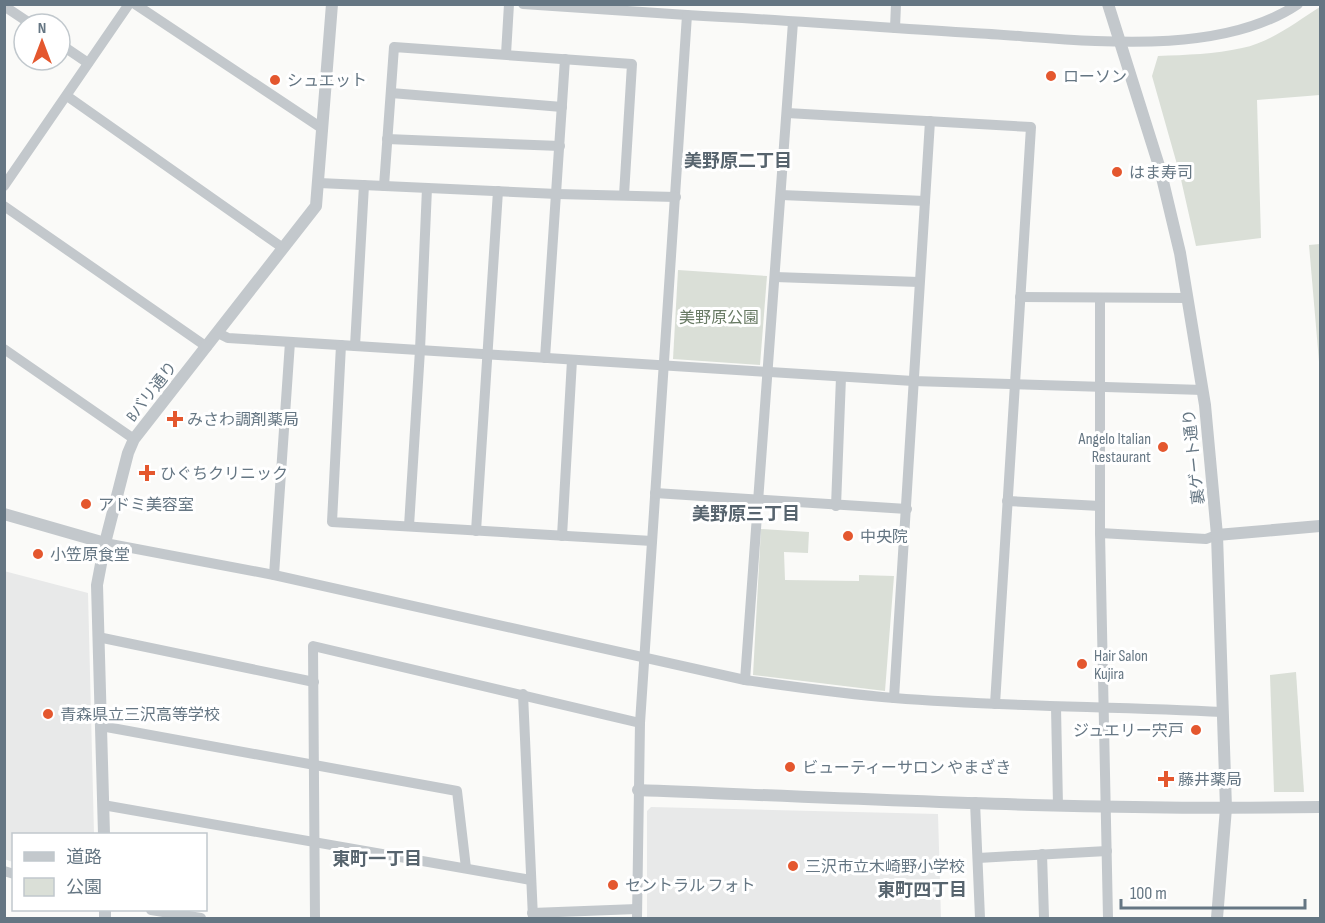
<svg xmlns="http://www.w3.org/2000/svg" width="1325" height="923" viewBox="0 0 1325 923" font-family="'Sofia Sans Condensed','Noto Sans JP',sans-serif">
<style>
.built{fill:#e8e9e9}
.green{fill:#dadfd7}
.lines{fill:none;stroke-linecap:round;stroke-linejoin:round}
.minor{stroke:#c3c8cc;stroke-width:10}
.tertiary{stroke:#c3c8cc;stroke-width:12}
.poi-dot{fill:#e4572e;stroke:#fff;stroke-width:2}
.labels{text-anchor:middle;stroke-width:6;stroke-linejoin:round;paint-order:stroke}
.poi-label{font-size:16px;fill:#657683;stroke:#fff;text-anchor:start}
.park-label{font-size:16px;fill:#687a64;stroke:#fff}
.street-label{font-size:16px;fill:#657683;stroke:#fff}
.neighbourhood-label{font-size:18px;font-weight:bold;fill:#57646e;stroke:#fff}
</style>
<rect width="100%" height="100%" fill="#fafaf8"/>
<g class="built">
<polygon points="4,571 88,593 94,834 14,834 13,862 4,859"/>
<polygon points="651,807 938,814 941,918 647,918 647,811"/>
</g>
<g class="green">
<path d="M1320 7V95L1257 100 1261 238 1196 246 1180 175 1152 76 1158 56C1186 55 1215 54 1242 48 1271 42 1296 22 1320 7Z"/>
<polygon points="1320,244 1320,373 1309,245"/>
<polygon points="678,270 767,276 760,365 673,359"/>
<polygon points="761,529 809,532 808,553 784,552 785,580 859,581 859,575 894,576 885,691 753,675"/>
<polygon points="1296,672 1304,792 1274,792 1270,675"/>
</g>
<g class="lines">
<g class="minor">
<polyline points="135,4 323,129"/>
<polyline points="523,4 687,15 640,723 637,918"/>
<polyline points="4,6 31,24"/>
<path d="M687 15C783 20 878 27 973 33 1071 38 1214 61 1298 4"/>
<polyline points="895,28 896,4"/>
<polyline points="60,44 88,63"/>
<polyline points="506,54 509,4"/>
<polyline points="391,93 562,107"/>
<polyline points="67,96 283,248"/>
<polyline points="787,113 1031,127 995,704"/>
<polyline points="387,139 560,146"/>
<polyline points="319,183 557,194 676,197"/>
<polyline points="4,186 129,4"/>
<polyline points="384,186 394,47 632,64 624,195"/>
<polyline points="781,195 925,201"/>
<polyline points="4,206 207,347"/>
<polyline points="775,277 919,282"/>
<polyline points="1020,297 1188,298"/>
<polyline points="1100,299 1100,533 1108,918"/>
<polyline points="218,333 228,338 913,381 1203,390"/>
<polyline points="341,345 332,522 652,541"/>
<polyline points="355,346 364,185"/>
<polyline points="4,349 134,439"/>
<polyline points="545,358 565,59"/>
<polyline points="655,493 907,509"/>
<polyline points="1007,501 1100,506"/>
<polyline points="836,506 841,377"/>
<polyline points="409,526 420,350 427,188"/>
<polyline points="476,531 498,191"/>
<polyline points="1100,533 1206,539 1217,535"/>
<polyline points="562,536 572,360"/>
<path d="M105 543 274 575 745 680C795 687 844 694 894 698 1003 707 1113 706 1222 712"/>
<polyline points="274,575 290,342"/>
<polyline points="98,637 314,682"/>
<polyline points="745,680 793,22"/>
<polyline points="523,694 533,918"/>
<polyline points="894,698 930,121"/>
<polyline points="1056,707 1058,806"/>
<polyline points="101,726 457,791 466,868"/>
<polyline points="975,802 980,918"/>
<polyline points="103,805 531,880"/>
<polyline points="1042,854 1044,918"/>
<polyline points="978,858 1107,851"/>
<polyline points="4,871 14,874"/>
<polyline points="151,910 201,918"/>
<polyline points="532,913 637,909"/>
<polyline points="315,918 313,646 640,723"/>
</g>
<g class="tertiary">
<polyline points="1108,4 1160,169 1180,253 1205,405 1217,535 1226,808 1217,918"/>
<polyline points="4,514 105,543"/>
<polyline points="1217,535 1320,526"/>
<path d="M638 790C865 799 1093 811 1320 807"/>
<polyline points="104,834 97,585 105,543 128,453 134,439 316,206 332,4"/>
<polyline points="105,910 105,918"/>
</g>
</g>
<g class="poi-dot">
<circle cx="1051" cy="76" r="6"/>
<circle cx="275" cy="80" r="6"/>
<circle cx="1117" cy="172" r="6"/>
<path d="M172 410h6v6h6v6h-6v6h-6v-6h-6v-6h6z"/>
<circle cx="1163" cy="447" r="6"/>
<path d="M144 464h6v6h6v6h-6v6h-6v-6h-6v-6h6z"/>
<circle cx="86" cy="504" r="6"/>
<circle cx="848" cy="536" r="6"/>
<circle cx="38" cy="554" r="6"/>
<circle cx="1082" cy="664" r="6"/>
<circle cx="48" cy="714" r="6"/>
<circle cx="1196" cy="730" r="6"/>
<circle cx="790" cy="767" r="6"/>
<path d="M1163 770h6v6h6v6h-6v6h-6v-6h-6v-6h6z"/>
<circle cx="793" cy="866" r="6"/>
<circle cx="613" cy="885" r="6"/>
</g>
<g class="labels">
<g class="poi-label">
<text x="1063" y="82">ローソン</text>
<text x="287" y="86">シュエット</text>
<text x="1129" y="178">はま寿司</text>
<text x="187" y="425">みさわ調剤薬局</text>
<text x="1151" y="444" text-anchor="end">Angelo Italian<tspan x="1151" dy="18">Restaurant</tspan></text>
<text x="160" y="479">ひぐちクリニック</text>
<text x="98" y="510">アドミ美容室</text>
<text x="860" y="542">中央院</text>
<text x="50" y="560">小笠原食堂</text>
<text x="1094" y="661">Hair Salon<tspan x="1094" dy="18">Kujira</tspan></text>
<text x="60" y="720">青森県立三沢高等学校</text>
<text x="1184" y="736" text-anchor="end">ジュエリー宍戸</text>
<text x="802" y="773">ビューティーサロン やまざき</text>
<text x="1178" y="785">藤井薬局</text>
<text x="805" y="872">三沢市立木崎野小学校</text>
<text x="625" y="891">セントラル フォト</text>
</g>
<g class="park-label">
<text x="719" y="323">美野原公園</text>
</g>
<g class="street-label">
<text transform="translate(151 391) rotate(-52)" y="6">Bバリ通り</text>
<text transform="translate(1193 457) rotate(-96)" y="6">裏ゲート通り</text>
</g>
<g class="neighbourhood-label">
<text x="738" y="167">美野原二丁目</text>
<text x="746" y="520">美野原三丁目</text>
<text x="377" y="865">東町一丁目</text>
<text x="922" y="896">東町四丁目</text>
</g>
</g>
<rect width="1325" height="923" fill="none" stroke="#657683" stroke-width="12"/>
<rect x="12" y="833" width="195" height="78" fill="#ffffff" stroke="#c1c8cd" stroke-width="1.5"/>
<rect x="24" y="852" width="30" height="9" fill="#c3c8cc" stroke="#c1c8cd" stroke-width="1.5"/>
<text x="66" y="863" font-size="18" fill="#657683">道路</text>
<rect x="24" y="878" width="30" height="18" fill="#dadfd7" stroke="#c1c8cd" stroke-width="1.5"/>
<text x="66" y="893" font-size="18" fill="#657683">公園</text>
<g transform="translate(42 42)"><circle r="28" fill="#ffffff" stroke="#c1c8cd" stroke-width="1.5"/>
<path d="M0-4.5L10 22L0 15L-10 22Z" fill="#e4572e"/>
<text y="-9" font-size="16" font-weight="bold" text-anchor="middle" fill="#657683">N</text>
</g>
<path d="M1121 899v9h184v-9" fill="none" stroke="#657683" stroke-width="3"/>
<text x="1130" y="899" font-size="18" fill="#657683" stroke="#ffffff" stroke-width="4.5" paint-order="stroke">100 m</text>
</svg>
